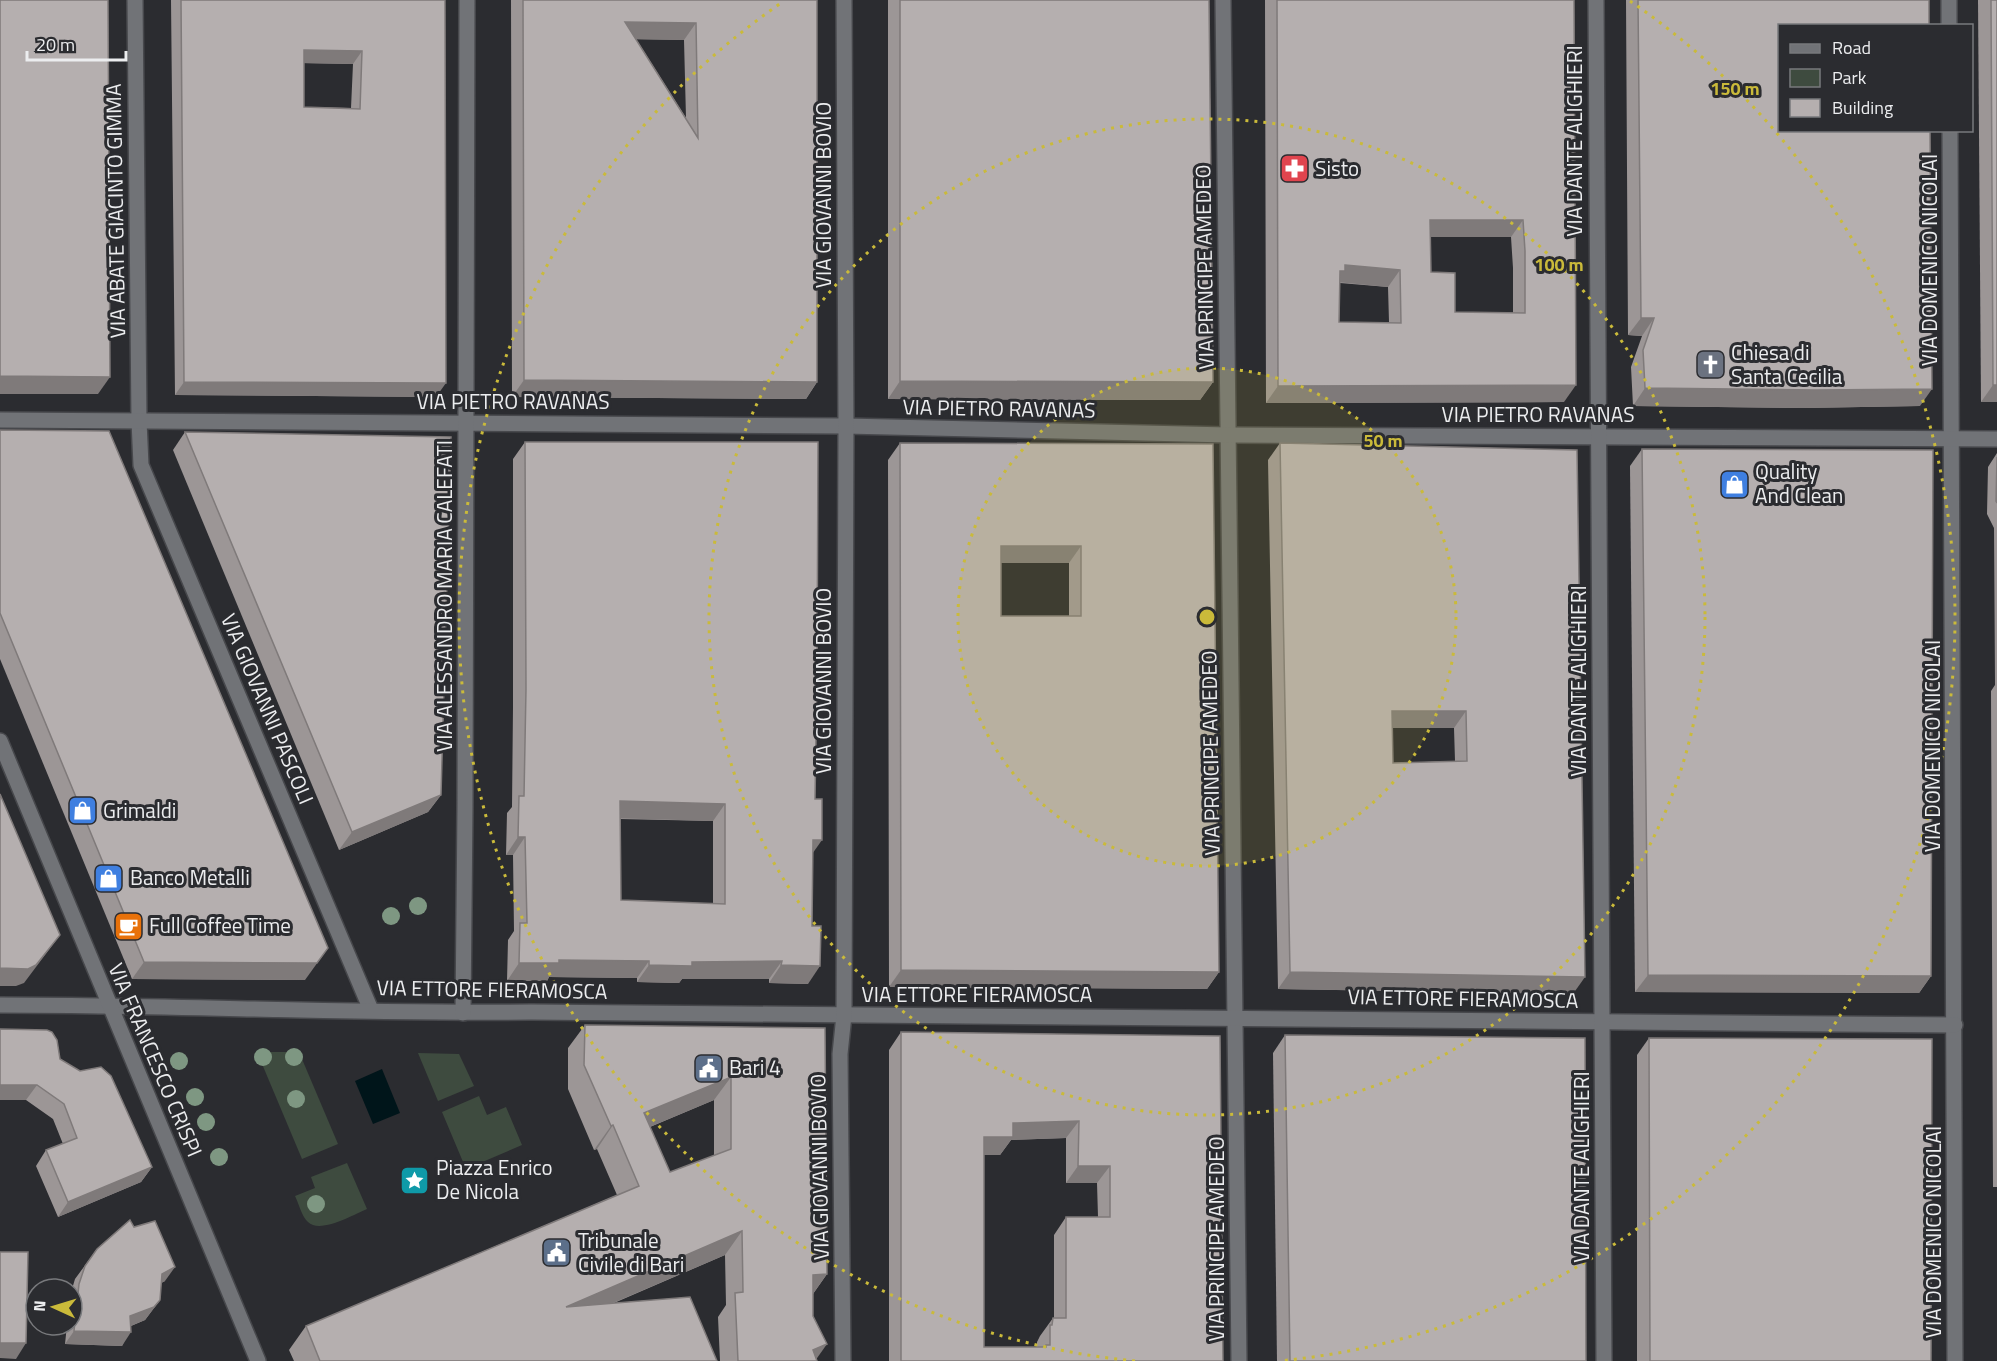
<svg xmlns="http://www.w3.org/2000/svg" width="1997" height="1361" viewBox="0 0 1997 1361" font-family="'Titillium Web',sans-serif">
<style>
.green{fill:#3e4b3f}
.water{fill:#00151a}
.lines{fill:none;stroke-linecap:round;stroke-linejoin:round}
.street-casing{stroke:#47484c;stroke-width:18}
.secondary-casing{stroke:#47484c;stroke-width:18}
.street{stroke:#717377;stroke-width:15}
.secondary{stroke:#717377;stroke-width:15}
.tree{fill:#7e9782}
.wall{fill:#9c9696;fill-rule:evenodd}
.shaded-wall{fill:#7f7a7a}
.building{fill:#b5afaf;stroke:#7f7a7a;stroke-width:1.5;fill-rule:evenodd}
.ring{fill:none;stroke:#caba3a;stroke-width:3;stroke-dasharray:3 6}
.labels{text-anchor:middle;stroke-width:6;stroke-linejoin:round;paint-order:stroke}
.street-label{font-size:21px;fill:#ecedef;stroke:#2b2c30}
.poi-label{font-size:21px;fill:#ecedef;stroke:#2b2c30;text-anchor:start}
.centre{fill:#caba3a;stroke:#2b2c30;stroke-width:3}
.ring-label{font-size:18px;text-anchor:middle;font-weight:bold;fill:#caba3a;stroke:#2b2c30;stroke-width:6;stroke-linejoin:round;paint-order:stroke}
</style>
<rect width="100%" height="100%" fill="#2b2c30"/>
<g class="green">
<polygon points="257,1052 299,1052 338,1144 302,1159"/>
<polygon points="418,1053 459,1054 474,1086 438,1101"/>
<polygon points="479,1096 487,1115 506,1107 522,1145 466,1169 442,1112"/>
<path d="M347 1163 367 1209C353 1215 320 1234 308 1222 302 1217 299 1204 295 1196L315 1188 311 1177Z"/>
</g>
<polygon class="water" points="382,1069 400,1113 373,1124 355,1081"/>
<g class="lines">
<defs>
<g id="street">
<polyline points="135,0 139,421 141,465 371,1010"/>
<polyline points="1223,0 1239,1361"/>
<polyline points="1949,0 1949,26"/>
<polyline points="1950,130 1955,1361"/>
<polyline points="0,420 846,426 1228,435 1997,439"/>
<path d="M0 1005C177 1005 354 1014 531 1012L1955 1025"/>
<polyline points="463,1013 465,807 467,0"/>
<polyline points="843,1361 840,1054 844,1015 846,426 844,0"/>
</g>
<g id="secondary">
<polyline points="1596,0 1604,1361"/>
<polyline points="0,741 258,1361"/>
</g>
</defs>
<use href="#street" class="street-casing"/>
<use href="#secondary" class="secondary-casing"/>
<use href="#street" class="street"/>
<use href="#secondary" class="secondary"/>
</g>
<g class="tree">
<circle cx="418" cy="906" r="9"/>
<circle cx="391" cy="916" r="9"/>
<circle cx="263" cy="1057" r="9"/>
<circle cx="294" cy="1057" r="9"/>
<circle cx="179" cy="1061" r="9"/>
<circle cx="195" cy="1097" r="9"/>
<circle cx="296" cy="1099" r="9"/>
<circle cx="206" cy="1122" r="9"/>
<circle cx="219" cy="1157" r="9"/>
<circle cx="316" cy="1204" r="9"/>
</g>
<g class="wall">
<path d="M171 0H445L436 397 175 395ZM304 63 353 64 351 108 304 107Z"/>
<path d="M511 0H817V382L806 399 512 397ZM636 39 684 40 686 118Z"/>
<polygon points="888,0 1209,0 1213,382 1200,400 888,399"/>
<path d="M1265 0H1574L1564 402 1266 403ZM1430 237H1511L1513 268V313L1455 312 1431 272ZM1340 283 1388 287 1389 322H1339Z"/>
<polygon points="1626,0 1929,0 1920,406 1803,408 1633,406 1631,367 1642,336 1628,335"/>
<polygon points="1978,0 1997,0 1997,402 1981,402"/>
<polygon points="0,430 305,980 132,979 0,659"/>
<polygon points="185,432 441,795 428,812 339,850 173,450"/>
<path d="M525 442 813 853 808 984 769 983V979H682L679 983 637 982V978L549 977 547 981H507L508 940 514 931 513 855H506L507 813 512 807 513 707V459ZM620 819 713 821V904L621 900Z"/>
<path d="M900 443 1213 444 1219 972 1207 989 889 987 888 460ZM1001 563H1069V616H1001Z"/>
<path d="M1280 443 1577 450 1573 994 1278 989 1268 460ZM1392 728H1454L1455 761 1393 763Z"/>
<polygon points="1642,449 1931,976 1919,993 1635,992 1630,466"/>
<polygon points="1997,453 1997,1187 1993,1187 1991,691 1995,685 1994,528 1987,514 1988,467"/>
<path d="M585 1025 825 1028 827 1274 813 1294V1316L817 1361H720L718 1317 726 1305 725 1255 614 1303 717 1361H294L289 1350 306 1326 617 1195 597 1149 594 1150 568 1089V1048ZM714 1100V1156L670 1172 650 1127Z"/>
<path d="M901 1032 1220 1036 1223 1361H889V1050ZM1066 1138V1183H1097L1098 1217H1066L1054 1235V1318H1053L1040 1336 1037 1342V1347H984V1155H1000L1011 1140Z"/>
<polygon points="1285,1035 1586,1361 1277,1361 1273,1053"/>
<polygon points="1649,1038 1931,1361 1637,1361 1637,1055"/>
<polygon points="60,1059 152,1167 141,1182 58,1217 36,1166 46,1150 63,1144 53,1119 26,1100 0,1100"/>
<polygon points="97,1249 165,1281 161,1283 160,1300 145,1320 131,1326 122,1346 65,1344 67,1325 72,1325 72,1289 75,1279"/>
</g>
<g class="shaded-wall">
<polygon points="625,22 696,23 684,40 613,39"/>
<polygon points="304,50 362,51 353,64 295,63"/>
<polygon points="1430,220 1523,220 1511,237 1418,237"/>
<polygon points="1345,265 1400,270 1388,287 1337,282 1340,271"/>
<polygon points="1641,318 1654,318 1642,336 1628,335"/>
<polygon points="0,376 110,377 98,394 0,394"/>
<polygon points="524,380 817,382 806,399 512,397"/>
<polygon points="900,381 1213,382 1200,400 888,399"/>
<polygon points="184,382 446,383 436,397 175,395"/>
<polygon points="1576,385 1564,402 1266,403 1278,386"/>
<polygon points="1993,385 1997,385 1997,402 1981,402"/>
<polygon points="1645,388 1932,389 1920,406 1803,408 1633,406"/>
<polygon points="1001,546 1081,546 1069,563 989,563"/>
<polygon points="1392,711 1466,711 1454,728 1380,728"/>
<polygon points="441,795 428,812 339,850 352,832"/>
<polygon points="620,801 725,804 713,821 608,818"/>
<polygon points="518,837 525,837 513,855 506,855"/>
<polygon points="813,840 822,840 810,857"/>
<polygon points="60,935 24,983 16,986 0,986 0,968"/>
<polygon points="328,948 305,980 132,979 144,962"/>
<polygon points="559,960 649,961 637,978 549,977 547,981 507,981 519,963"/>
<polygon points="782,961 769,979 682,979 679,983 637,982 649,965 692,962"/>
<polygon points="781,965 820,966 808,984 769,983"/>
<polygon points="901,970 1219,972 1207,989 889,987"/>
<polygon points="1290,972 1585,977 1573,994 1278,989"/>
<polygon points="1648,975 1931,976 1919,993 1635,992"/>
<polygon points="731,1077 714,1100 628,1136 644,1113"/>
<polygon points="1,1085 37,1085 26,1100 0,1100 0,1087"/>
<polygon points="1079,1121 1066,1138 1011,1140 1000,1155 972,1155 984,1137 1013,1123"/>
<polygon points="613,1125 597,1149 594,1150 611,1126"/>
<polygon points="1078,1166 1110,1166 1097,1183 1066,1183"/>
<polygon points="152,1167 141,1182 58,1217 68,1202"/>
<polygon points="742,1231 725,1255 550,1330 566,1307"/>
<polygon points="175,1267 165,1281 152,1288 162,1274"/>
<polygon points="827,1274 810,1298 813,1275"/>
<polygon points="160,1300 145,1320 121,1330 130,1316"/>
<polygon points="74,1331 131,1332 122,1346 65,1344"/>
<polygon points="0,1343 26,1343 16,1359 0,1358"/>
<polygon points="827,1344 815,1361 813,1350"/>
</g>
<g class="building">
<polygon points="0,0 108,0 110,377 0,376"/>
<path d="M181 0H445L446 383 184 382ZM304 50 362 51 360 109 304 107Z"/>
<path d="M523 0H817V382L524 380ZM625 22 696 23 698 138Z"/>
<polygon points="900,0 1209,0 1213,382 900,381"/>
<path d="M1277 0H1574L1576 385 1278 386ZM1430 220H1523L1525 251V313L1455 312V273L1431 272ZM1345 265 1400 270 1401 323 1339 322 1340 271H1345Z"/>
<polygon points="1638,0 1929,0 1929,26 1779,26 1779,130 1930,130 1932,389 1815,390 1645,388 1643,350 1654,318 1641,318"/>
<polygon points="1991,0 1997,0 1997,385 1993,385"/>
<polygon points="0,430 109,431 328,948 317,963 144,962 0,613"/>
<polygon points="185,432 451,437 441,795 352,832"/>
<path d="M525 442H818L817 680 815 799H822V840H813L812 926H821L820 966 781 965 782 961 692 962V966L649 965V961L559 960V963H519L520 923H527L525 837H518L519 796H524L526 689ZM620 801 725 804V904L621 900Z"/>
<path d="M900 443 1213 444 1219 972 901 970ZM1001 546H1081V616H1001Z"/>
<path d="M1280 443 1577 450 1585 977 1290 972ZM1392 711H1466L1467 761 1393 763Z"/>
<polygon points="1642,449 1933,450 1931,976 1648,975"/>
<polygon points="1997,457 1997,503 1996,501"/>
<polygon points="0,794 60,935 36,965 28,969 0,968"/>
<path d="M585 1025 825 1028 827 1274 813 1275V1316L827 1344 813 1350 817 1361H738L735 1293 743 1292 742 1231 566 1307 690 1297 717 1361H320L306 1326 639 1186 613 1125 611 1126 584 1065ZM731 1077V1149L670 1172 644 1113Z"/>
<polygon points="0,1029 47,1030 52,1032 57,1040 60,1059 80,1071 101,1067 111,1076 152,1167 68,1202 46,1150 77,1138 64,1104 37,1085 1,1085 0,1090"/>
<path d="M901 1032 1220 1036 1223 1361H901ZM1079 1121 1078 1166H1110V1217H1066V1318H1053L1052 1325H1050V1345H1046V1347H984V1137H1013V1123Z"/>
<polygon points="1285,1035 1585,1038 1586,1361 1290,1361"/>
<polygon points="1649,1038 1932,1039 1931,1361 1650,1361"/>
<polygon points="130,1220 134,1227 155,1221 175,1267 162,1274 160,1300 154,1307 130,1316 131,1332 74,1331 79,1284 85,1266 97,1249"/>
<polygon points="0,1252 28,1252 26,1343 0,1343"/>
</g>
<circle cx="1207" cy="617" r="249" fill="#caba3a" fill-opacity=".12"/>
<g class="ring">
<circle cx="1207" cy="617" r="249"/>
<circle cx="1207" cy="617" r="498"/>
<path d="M1135 1361A747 747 0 0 1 784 1M1630 1A747 747 0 0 1 1279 1361"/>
</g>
<defs>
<symbol id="pharmacy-square" viewBox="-11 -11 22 22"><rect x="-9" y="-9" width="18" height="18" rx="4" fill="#e0444e" stroke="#2b2c30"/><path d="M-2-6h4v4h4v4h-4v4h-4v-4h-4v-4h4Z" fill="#fff"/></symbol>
<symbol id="church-square" viewBox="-11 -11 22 22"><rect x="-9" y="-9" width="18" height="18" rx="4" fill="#6b7280" stroke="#2b2c30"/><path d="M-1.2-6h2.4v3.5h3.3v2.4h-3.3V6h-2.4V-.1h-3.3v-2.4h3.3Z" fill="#fff"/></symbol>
<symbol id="shop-square" viewBox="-11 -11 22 22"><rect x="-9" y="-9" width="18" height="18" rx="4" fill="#3f7fe0" stroke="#2b2c30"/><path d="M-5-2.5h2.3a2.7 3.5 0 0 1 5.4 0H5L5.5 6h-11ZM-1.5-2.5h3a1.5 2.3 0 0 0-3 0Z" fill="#fff"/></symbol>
<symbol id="cafe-square" viewBox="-11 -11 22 22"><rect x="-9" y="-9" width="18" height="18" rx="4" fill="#e8710a" stroke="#2b2c30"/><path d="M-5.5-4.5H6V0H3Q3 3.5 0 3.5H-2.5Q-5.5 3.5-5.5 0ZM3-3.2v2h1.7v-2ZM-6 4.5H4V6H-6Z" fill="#fff"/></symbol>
<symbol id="civic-square" viewBox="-11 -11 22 22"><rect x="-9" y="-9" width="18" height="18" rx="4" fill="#5c6f8a" stroke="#2b2c30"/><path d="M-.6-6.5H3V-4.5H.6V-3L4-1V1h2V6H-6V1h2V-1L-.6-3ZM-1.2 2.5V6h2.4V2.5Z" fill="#fff"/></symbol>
<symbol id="sight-square" viewBox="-11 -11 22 22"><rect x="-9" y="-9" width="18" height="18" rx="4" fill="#0f9aa8" stroke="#2b2c30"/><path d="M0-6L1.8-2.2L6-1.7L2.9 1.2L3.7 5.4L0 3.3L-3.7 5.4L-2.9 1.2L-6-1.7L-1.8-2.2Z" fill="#fff"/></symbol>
</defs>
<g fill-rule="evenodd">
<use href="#pharmacy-square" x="1278" y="152" width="33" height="33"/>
<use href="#church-square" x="1694" y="348" width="33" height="33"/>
<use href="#shop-square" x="1718" y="468" width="33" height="33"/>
<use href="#shop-square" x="66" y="794" width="33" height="33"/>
<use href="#shop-square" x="92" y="862" width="33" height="33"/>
<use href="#cafe-square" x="112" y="910" width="33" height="33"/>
<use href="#civic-square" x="692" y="1052" width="33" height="33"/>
<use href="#sight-square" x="398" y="1164" width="33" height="33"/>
<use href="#civic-square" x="540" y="1236" width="33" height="33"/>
</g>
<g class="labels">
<g class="street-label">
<text transform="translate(1575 141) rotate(-90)" y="7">VIA DANTE ALIGHIERI</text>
<text transform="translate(824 195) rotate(-90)" y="7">VIA GIOVANNI BOVIO</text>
<text transform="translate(116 211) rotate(-91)" y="7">VIA ABATE GIACINTO GIMMA</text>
<text transform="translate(1930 260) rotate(-90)" y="7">VIA DOMENICO NICOLAI</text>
<text transform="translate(1205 267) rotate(-91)" y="7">VIA PRINCIPE AMEDEO</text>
<text x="513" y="409">VIA PIETRO RAVANAS</text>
<text transform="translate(999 409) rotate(1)" y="7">VIA PIETRO RAVANAS</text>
<text x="1538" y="422">VIA PIETRO RAVANAS</text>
<text transform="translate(445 596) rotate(-90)" y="7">VIA ALESSANDRO MARIA CALEFATI</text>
<text transform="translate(824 681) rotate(-90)" y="7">VIA GIOVANNI BOVIO</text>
<text transform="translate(1579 681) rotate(-90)" y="7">VIA DANTE ALIGHIERI</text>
<text transform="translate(267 709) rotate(67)" y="7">VIA GIOVANNI PASCOLI</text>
<text transform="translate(1933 746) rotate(-90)" y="7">VIA DOMENICO NICOLAI</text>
<text transform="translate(1211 753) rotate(-91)" y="7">VIA PRINCIPE AMEDEO</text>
<text transform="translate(492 990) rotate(1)" y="7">VIA ETTORE FIERAMOSCA</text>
<text x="977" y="1002">VIA ETTORE FIERAMOSCA</text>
<text transform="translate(1463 999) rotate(1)" y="7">VIA ETTORE FIERAMOSCA</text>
<text transform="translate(155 1060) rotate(67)" y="7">VIA FRANCESCO CRISPI</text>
<text transform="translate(820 1167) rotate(-91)" y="7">VIA GIOVANNI BOVIO</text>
<text transform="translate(1582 1167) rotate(-90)" y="7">VIA DANTE ALIGHIERI</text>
<text transform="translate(1934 1232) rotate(-90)" y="7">VIA DOMENICO NICOLAI</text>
<text transform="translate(1217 1239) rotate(-90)" y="7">VIA PRINCIPE AMEDEO</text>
</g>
<g class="poi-label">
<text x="1315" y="176">Sisto</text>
<text x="1731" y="360">Chiesa di<tspan x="1731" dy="24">Santa Cecilia</tspan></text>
<text x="1755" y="479">Quality<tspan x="1755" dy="24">And Clean</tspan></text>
<text x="103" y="818">Grimaldi</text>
<text x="130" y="885">Banco Metalli</text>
<text x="149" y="933">Full Coffee Time</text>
<text x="729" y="1075">Bari 4</text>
<text x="436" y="1175">Piazza Enrico<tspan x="436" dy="24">De Nicola</tspan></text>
<text x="578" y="1248">Tribunale<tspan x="578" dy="24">Civile di Bari</tspan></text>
</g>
</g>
<circle cx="1207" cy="617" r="9" class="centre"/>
<g class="ring-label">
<text x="1735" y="95">150 m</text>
<text x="1559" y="271">100 m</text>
<text x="1383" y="447">50 m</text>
</g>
<rect x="1778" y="24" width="195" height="108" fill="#2b2c30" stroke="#78797c" stroke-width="1.5"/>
<rect x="1790" y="44" width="30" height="9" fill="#717377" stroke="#78797c" stroke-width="1.5"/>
<text x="1832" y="54" font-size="18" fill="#ecedef">Road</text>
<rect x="1790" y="69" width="30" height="18" fill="#3e4b3f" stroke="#78797c" stroke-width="1.5"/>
<text x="1832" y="84" font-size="18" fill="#ecedef">Park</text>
<rect x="1790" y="99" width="30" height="18" fill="#b5afaf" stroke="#78797c" stroke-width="1.5"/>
<text x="1832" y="114" font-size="18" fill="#ecedef">Building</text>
<g transform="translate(54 1307) rotate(274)"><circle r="28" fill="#2b2c30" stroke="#78797c" stroke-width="1.5"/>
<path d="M0-4.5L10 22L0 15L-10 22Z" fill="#caba3a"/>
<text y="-9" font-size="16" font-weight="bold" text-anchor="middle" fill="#ecedef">N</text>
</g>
<path d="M27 51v9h99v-9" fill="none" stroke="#ecedef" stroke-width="3"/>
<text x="36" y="51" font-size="18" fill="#ecedef" stroke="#2b2c30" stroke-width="4.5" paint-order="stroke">20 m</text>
</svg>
